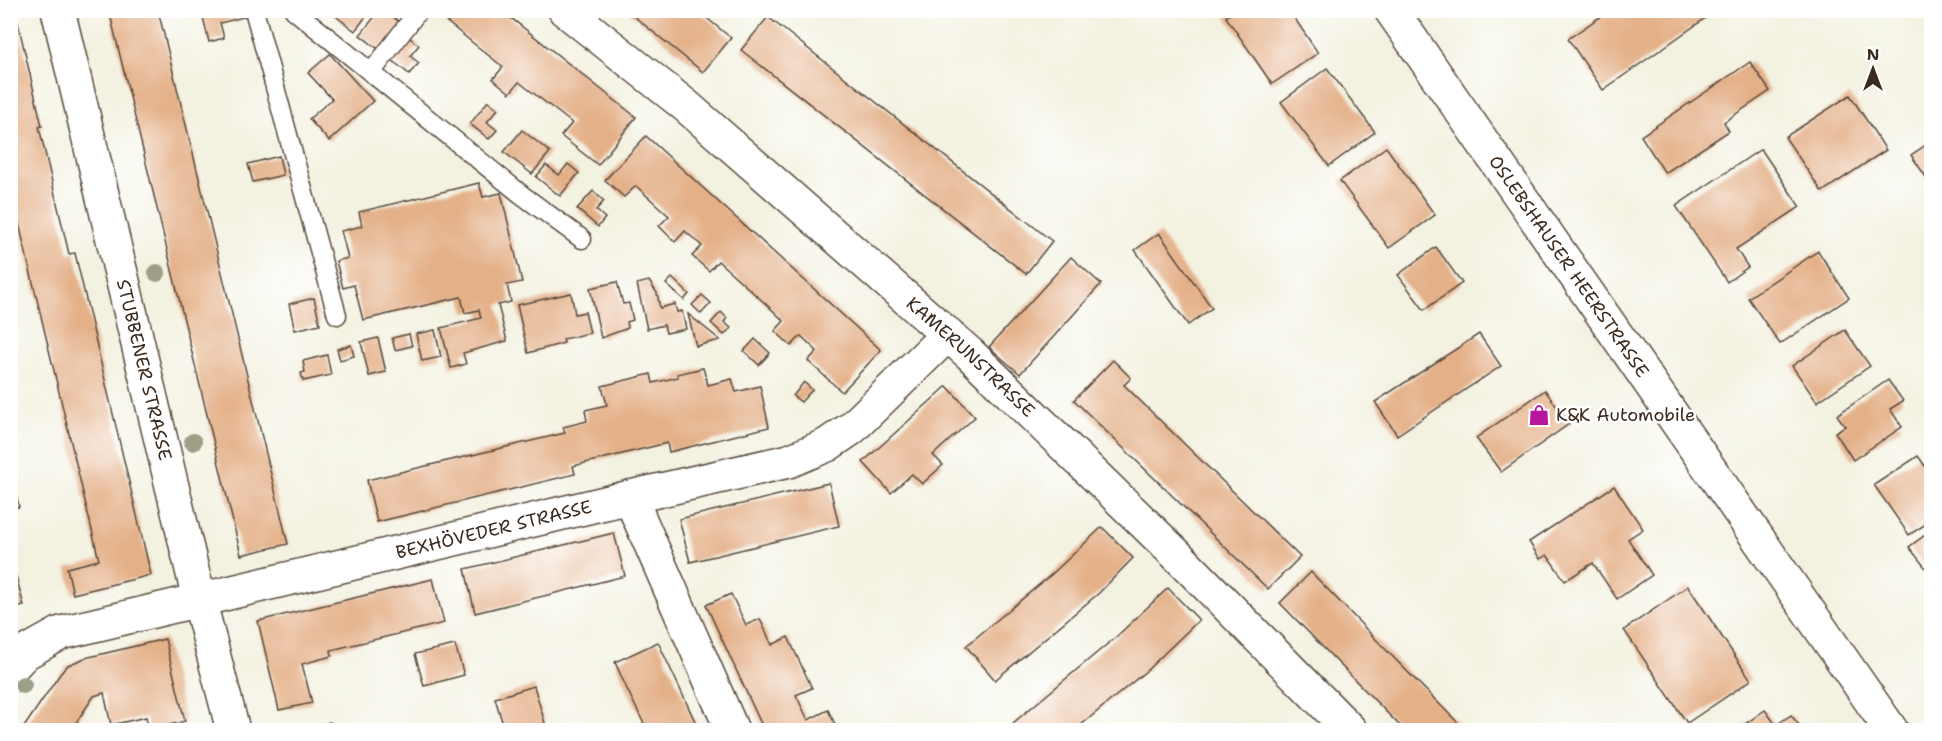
<svg xmlns="http://www.w3.org/2000/svg" width="1942" height="741" viewBox="0 0 1942 741" font-family="'Shantell Sans',sans-serif">
<style>
.building{fill:#e4b088}
.lines{fill:none;stroke-linecap:round;stroke-linejoin:round}
.service-casing{stroke:#57483b;stroke-width:21}
.minor-casing{stroke:#57483b;stroke-width:36}
.secondary-casing{stroke:#57483b;stroke-width:36}
.service{stroke:#fff;stroke-width:18}
.minor{stroke:#fff;stroke-width:33}
.secondary{stroke:#fff;stroke-width:33}
.tree{fill:#9da087}
.labels{text-anchor:middle;stroke-width:5;stroke-linejoin:round;paint-order:stroke}
.street-label{font-size:18px;fill:#3b2a1e;stroke:#fff}
.poi-label{font-size:18px;fill:#3b2a1e;stroke:#fff;text-anchor:start}
</style>
<rect width="100%" height="100%" fill="#fff"/>
<filter id="ink" filterUnits="userSpaceOnUse"><feTurbulence type="fractalNoise" baseFrequency=".0167" numOctaves="2"/><feDisplacementMap in="SourceGraphic" scale="12" xChannelSelector="R" yChannelSelector="G"/><feConvolveMatrix kernelMatrix="1 2 1 2 8 2 1 2 1" color-interpolation-filters="sRGB"/></filter>
<filter id="wash" filterUnits="userSpaceOnUse"><feTurbulence type="fractalNoise" baseFrequency=".008" numOctaves="4" result="noise"/><feDisplacementMap in="SourceGraphic" scale="24" xChannelSelector="R" yChannelSelector="G"/><feGaussianBlur stdDeviation="1.35" result="paint"/><feColorMatrix in="noise" values="0 0 0 0 0 0 0 0 0 0 0 0 0 0 0 0 0 1.4 0 .05"/><feComposite in="paint" operator="in"/></filter>
<g filter="url(#wash)">
<rect width="100%" height="100%" fill="#f3f1e0"/>
<g id="blocks">
<g class="building">
<polygon points="10,10 15,10 42,126 39,127 69,254 75,253 151,575 73,594 67,568 99,560 10,186"/>
<polygon points="109,10 158,10 288,544 241,555"/>
<polygon points="210,10 243,10 244,17 220,23 224,38 209,42 202,13"/>
<polygon points="328,10 371,10 355,31"/>
<polygon points="380,10 384,10 403,25 382,52 360,35"/>
<polygon points="432,10 501,10 636,117 598,165 561,136 572,123 519,82 510,93 493,79 503,67"/>
<polygon points="626,10 697,10 731,38 703,72"/>
<polygon points="1235,10 1289,10 1318,53 1272,84 1226,17"/>
<polygon points="1610,10 1717,10 1603,90 1568,39"/>
<polygon points="768,17 1052,241 1026,274 741,50"/>
<polygon points="406,35 419,45 410,56 419,63 409,74 388,57"/>
<polygon points="330,54 373,101 329,141 309,119 332,99 308,73"/>
<polygon points="1750,62 1770,91 1724,122 1729,131 1665,173 1641,136"/>
<polygon points="1327,68 1375,132 1329,166 1281,102"/>
<polygon points="1850,95 1886,150 1822,192 1785,137"/>
<polygon points="488,101 498,109 487,122 497,130 489,139 470,124"/>
<polygon points="522,130 550,152 532,174 504,152"/>
<polygon points="646,136 881,350 842,392 808,361 817,351 801,336 791,346 775,331 784,321 768,306 718,261 709,271 692,256 702,246 685,231 675,242 659,226 669,216 636,186 624,197 605,180"/>
<polygon points="1932,141 1932,186 1911,155"/>
<polygon points="1386,147 1435,215 1389,248 1340,181"/>
<polygon points="1761,149 1800,207 1736,249 1748,267 1727,282 1676,206"/>
<polygon points="279,156 283,175 253,182 248,164"/>
<polygon points="568,164 579,173 560,196 536,177 546,165 559,175"/>
<polygon points="479,183 483,197 501,193 522,282 507,285 511,302 498,305 507,341 463,353 466,364 451,368 441,328 481,318 479,310 465,313 461,297 363,320 354,285 343,288 336,261 348,258 341,231 362,226 359,212"/>
<polygon points="593,191 604,201 596,210 605,218 598,227 577,209"/>
<polygon points="1159,233 1212,308 1188,325 1135,250"/>
<polygon points="1436,247 1462,283 1424,310 1398,275"/>
<polygon points="1818,251 1849,298 1780,344 1748,298"/>
<polygon points="1071,257 1101,284 1020,374 989,347"/>
<polygon points="672,278 689,294 684,300 666,284"/>
<polygon points="649,281 657,293 660,308 675,304 677,312 682,311 686,329 666,333 664,325 647,329 637,284"/>
<polygon points="617,282 623,304 629,303 633,320 627,322 628,328 601,338 590,288"/>
<polygon points="571,293 575,314 585,312 590,333 563,339 564,343 528,353 517,305"/>
<polygon points="702,295 711,303 701,314 692,305"/>
<polygon points="314,298 320,324 295,330 289,304"/>
<polygon points="721,312 727,318 724,322 731,328 724,335 711,323"/>
<polygon points="688,314 720,340 696,346"/>
<polygon points="435,330 441,357 422,361 416,334"/>
<polygon points="1845,330 1870,366 1817,402 1792,366"/>
<polygon points="409,334 412,346 395,350 392,338"/>
<polygon points="1479,334 1501,366 1397,435 1375,402"/>
<polygon points="378,338 386,372 369,376 361,342"/>
<polygon points="755,339 770,353 759,365 744,351"/>
<polygon points="351,345 354,356 340,360 337,349"/>
<polygon points="327,355 331,375 303,381 301,373 305,372 303,361"/>
<polygon points="1113,360 1131,378 1124,385 1300,557 1268,589 1074,400"/>
<polygon points="703,368 708,385 732,379 736,392 760,386 769,427 669,452 667,443 573,466 575,474 377,522 367,480 565,433 563,427 587,421 585,410 607,405 602,386 651,374 653,383 678,377 677,374"/>
<polygon points="1888,380 1903,401 1890,409 1902,427 1853,460 1835,432 1845,426 1837,415"/>
<polygon points="804,382 812,390 801,402 793,396"/>
<polygon points="947,386 975,417 933,455 943,465 922,484 912,474 891,493 863,462"/>
<polygon points="1545,390 1569,424 1501,472 1476,438"/>
<polygon points="1918,456 1932,476 1932,508 1929,509 1932,513 1932,520 1909,535 1874,485"/>
<polygon points="829,483 839,526 690,562 679,519"/>
<polygon points="1614,486 1643,529 1628,539 1652,575 1617,599 1593,563 1565,581 1547,555 1540,559 1529,542"/>
<polygon points="15,488 19,507 10,509 10,489"/>
<polygon points="1102,527 1133,558 1099,593 995,680 966,646 1052,574"/>
<polygon points="1932,530 1932,576 1909,547"/>
<polygon points="614,533 625,576 475,613 465,569"/>
<polygon points="1311,572 1391,655 1465,730 1404,730 1312,636 1280,603"/>
<polygon points="16,576 24,606 10,609 10,577"/>
<polygon points="433,579 444,623 331,650 332,656 302,664 312,703 279,710 258,621"/>
<polygon points="1688,586 1751,680 1687,723 1624,630"/>
<polygon points="1168,588 1199,620 1146,671 1075,730 1019,730 1013,723 1117,636"/>
<polygon points="731,594 746,625 760,619 772,645 788,637 812,688 796,695 808,720 828,710 838,730 764,730 706,605"/>
<polygon points="165,639 185,721 149,730 146,717 111,725 104,693 94,696 71,730 22,730 60,674 68,665 85,658"/>
<polygon points="658,642 681,691 699,730 647,730 626,687 615,662"/>
<polygon points="455,645 464,675 424,686 415,654"/>
<polygon points="534,686 547,730 497,730 504,728 495,698"/>
<polygon points="1765,710 1776,725 1791,715 1803,730 1737,730"/>
<polygon points="330,722 333,730 305,730"/>
</g>
</g>
</g>
<g filter="url(#ink)">
<use href="#blocks" fill-opacity="0" stroke="#57483b" stroke-width="1.5"/>
<g class="lines">
<defs>
<g id="service">
<polyline points="254,10 337,315"/>
<polyline points="294,10 522,195 582,239"/>
<polyline points="371,73 419,10"/>
</g>
<g id="minor">
<path id="s1" d="M58 10 199 599 233 730"/>
<path id="s2" d="M565 10 685 105 970 354 1182 560 1350 730"/>
<polyline points="630,497 732,730"/>
<path id="s3" d="M10 669 25 653 61 633 630 497 789 461 827 445 852 428 948 334"/>
</g>
<g id="secondary">
<path id="s4" d="M1391 10 1891 730"/>
</g>
</defs>
<use href="#service" class="service-casing"/>
<use href="#minor" class="minor-casing"/>
<use href="#secondary" class="secondary-casing"/>
<use href="#service" class="service"/>
<use href="#minor" class="minor"/>
<use href="#secondary" class="secondary"/>
</g>
<g class="tree">
<circle cx="157" cy="273" r="9"/>
<circle cx="193" cy="442" r="9"/>
<circle cx="23" cy="685" r="9"/>
</g>
</g>
<defs>
<symbol id="shop-bare" viewBox="-9 -9 18 18"><path d="M-5-2.5h2.3a2.7 3.5 0 0 1 5.4 0H5L5.5 6h-11ZM-1.5-2.5h3a1.5 2.3 0 0 0-3 0Z" fill="#b5179e" stroke="#fff" stroke-width="2.5" paint-order="stroke"/></symbol>
</defs>
<g fill-rule="evenodd">
<use href="#shop-bare" x="1524" y="400" width="30" height="30"/>
</g>
<g class="labels">
<g class="street-label">
<text dy="6" stroke="none"><textPath href="#s4" startOffset="312">OSLEBSHAUSER HEERSTRASSE</textPath></text>
<text dy="6" stroke="none"><textPath href="#s2" startOffset="534">KAMERUNSTRASSE</textPath></text>
<text dy="6" stroke="none"><textPath href="#s1" startOffset="370">STUBBENER STRASSE</textPath></text>
<text dy="6" stroke="none"><textPath href="#s3" startOffset="508">BEXHÖVEDER STRASSE</textPath></text>
</g>
<g class="poi-label">
<text x="1556" y="421">K&amp;K Automobile</text>
</g>
</g>
<rect width="1942" height="741" fill="none" stroke="#fff" stroke-width="36"/>
<g transform="translate(1873 69)" stroke="#ffffff" stroke-width="4.5" paint-order="stroke">
<path d="M0-4.5L10 22L0 15L-10 22Z" fill="#3b2a1e"/>
<text y="-9" font-size="16" font-weight="bold" text-anchor="middle" fill="#3b2a1e">N</text>
</g>
</svg>
